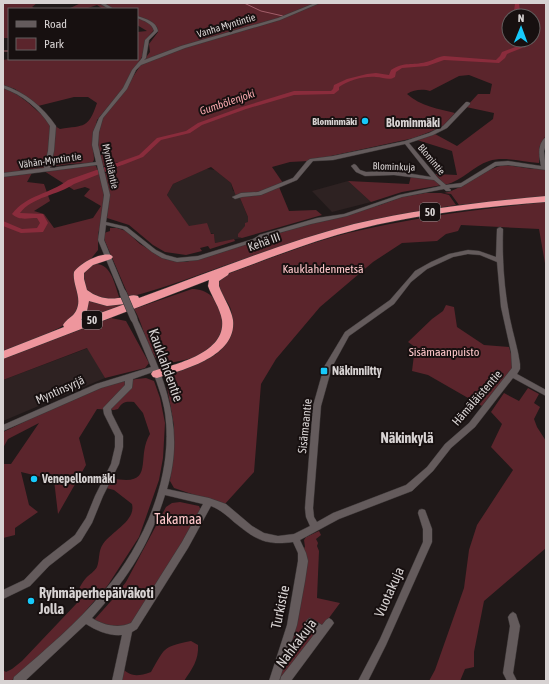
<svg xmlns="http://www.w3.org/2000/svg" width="549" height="684" viewBox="0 0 549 684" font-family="'Asap Condensed',sans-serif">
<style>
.built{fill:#2e2222}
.green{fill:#5b252c;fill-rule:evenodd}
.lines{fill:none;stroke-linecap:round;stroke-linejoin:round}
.stream{stroke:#a15e69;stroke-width:1}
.river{fill:#8a2c3c;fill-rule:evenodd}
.minor-casing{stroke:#3b3636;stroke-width:1}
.highway-casing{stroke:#3b3636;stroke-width:1}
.minor{fill:#645b5c;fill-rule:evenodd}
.highway{fill:#ee969d;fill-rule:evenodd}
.minor-bridge-casing{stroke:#3b3636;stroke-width:8;stroke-linecap:butt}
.minor-bridge{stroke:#645b5c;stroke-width:7}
.poi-dot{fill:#17cafb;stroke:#171010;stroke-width:1.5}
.labels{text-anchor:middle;stroke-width:4;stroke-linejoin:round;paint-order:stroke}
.far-street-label{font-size:10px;fill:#d7d2d2;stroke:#171010}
.far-poi-label{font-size:10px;font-weight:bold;fill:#d7d2d2;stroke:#171010;text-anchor:end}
.far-water-label{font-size:11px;font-style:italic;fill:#f5a6ac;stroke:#171010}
.shield{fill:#171010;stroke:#9d9898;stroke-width:1}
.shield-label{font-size:11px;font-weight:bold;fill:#d7d2d2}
.far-quarter-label{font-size:12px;font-weight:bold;fill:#d7d2d2;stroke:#171010}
.street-label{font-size:12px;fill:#d7d2d2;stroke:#171010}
.park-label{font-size:12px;fill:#fec7ca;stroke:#171010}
.poi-label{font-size:12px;font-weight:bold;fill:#d7d2d2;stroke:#171010;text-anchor:start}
.near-street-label{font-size:14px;fill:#d7d2d2;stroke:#171010}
.quarter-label{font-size:14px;font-weight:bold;fill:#d7d2d2;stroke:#171010}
.near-park-label{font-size:14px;fill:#fec7ca;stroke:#171010}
.near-poi-label{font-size:14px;font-weight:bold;fill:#d7d2d2;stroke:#171010;text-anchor:start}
</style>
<rect width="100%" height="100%" fill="#201919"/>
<g class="built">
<polygon points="206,169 215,170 231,183 233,191 260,195 240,198 248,217 248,222 240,238 242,238 215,243 214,234 189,227 167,195 173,184"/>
<polygon points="348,181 371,202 332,212 312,191"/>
<polygon points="88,348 105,378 3,421 3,380"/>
</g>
<g class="green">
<polygon points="3,3 37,3 32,7 36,9 9,9 9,38 3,38"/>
<polygon points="81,3 100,3 111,9 103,9 97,5 85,9 68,9"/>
<path d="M102 3H546V135L539 148V163C523 162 504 156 489 161 473 166 464 180 445 185L435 174 457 175 452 151 417 140 435 134 457 146 493 119 494 113 466 107 478 94H490L492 84 469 75 459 76 430 91C424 89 414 89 407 94 420 106 439 109 455 113L442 127 414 138 308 161 290 162 272 167 283 183 258 193 236 196 231 183 211 167 173 184 167 195 189 226 207 223 211 234H214L215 243 234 239 235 241 210 249 208 246 200 248 202 251 186 255 165 252 153 245 129 225 107 218 109 190 104 174 122 165 118 162 101 167 97 138 100 121 125 89 142 63 180 49 259 26 236 30 144 60 150 52 149 44 158 32 157 27 150 21 137 17V9H114ZM509 16H533V40H509Z"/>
<path d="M137 18 147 21 155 29 145 40 143 55 124 87 97 120 93 141 94 160 92 163 69 164 3 174V88C27 96 40 117 60 129 85 125 88 129 97 103L88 97H74L38 106 15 89 3 85V60L9 59H137V32L147 31 137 25Z"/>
<path d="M507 165 533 169H546V196L459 205 451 194 444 193C467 188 483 167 507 165Z"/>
<path d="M84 166H96L103 184 104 194 103 216 98 234V250L90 260 82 264C81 278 82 299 79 311 76 326 18 345 3 351V177L32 173 27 182 44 184 50 201 34 211 44 214 54 228 93 218 101 206 84 196 90 189 85 187 74 190 44 171Z"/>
<polygon points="411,176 433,179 442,185 402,192 371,202 348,181 409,184"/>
<path d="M279 187 289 211 316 210 322 215 242 238 238 237V234L245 226V223L248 222V217L240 198 242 196C257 196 265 193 279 187Z"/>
<path d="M425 193H441L449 195 456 205C381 215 307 238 235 262 200 274 165 288 129 297L104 239V233L110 231V228H117L126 231 140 244 165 259 186 262 231 249 289 230 380 205 402 197Z"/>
<path d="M546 202V269L539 229 461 225 458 231 446 234 437 241 402 243 373 262 320 307 276 359 261 384 254 472 224 505 174 488 170 481 174 426 167 387V379C176 362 210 366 222 348 228 338 235 318 230 307 224 294 219 296 219 280L222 276C264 261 305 244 348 233 414 217 479 209 546 202Z"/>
<path d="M95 264C112 263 115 287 120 299L105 300 87 292 82 273 87 268Z"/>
<path d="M192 289C223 289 233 331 210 349 199 358 177 362 163 364 148 357 143 322 134 309Z"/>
<polygon points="88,300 100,304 132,301 77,322"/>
<polygon points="446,305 454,307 457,327 484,345 509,347 514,364 510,372 482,406 428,375 412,371 415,347 408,342 432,319 443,311"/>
<polygon points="111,318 126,321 149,363 145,368 105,378 87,348 3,380 3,359"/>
<path d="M146 378 154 381 160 398 165 423 163 458 159 480 139 537 108 585 77 621 11 681H3V670L6 672 12 669 22 661 77 603C77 593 79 586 86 578 90 574 94 572 97 567 100 559 98 551 103 544 112 531 136 521 132 504L114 490 106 488 111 478C157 488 135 458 150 434L143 413 134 402C126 401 122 402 118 409L114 410 97 409 79 438 86 465 58 514 54 480 21 472 29 505 38 512 15 528V535L3 538V464H11L39 423 8 439 3 448V432C49 411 95 382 146 378Z"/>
<polygon points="528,388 539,394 534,403 540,407 534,419 537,427 546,441 546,548 484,601 474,652 474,667 465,669 460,681 429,681 435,670 464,588 469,550 477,525 513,470 491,447 502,424 491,412 504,393 519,401"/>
<path d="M180 502 199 506 201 511 133 623C120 631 107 625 94 620L112 600 126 582 166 507 172 503Z"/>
<polygon points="319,531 321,535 316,539 318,543 317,546 319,551 317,598 340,603 323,626 308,620 305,624 315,629 317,632 281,681 278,681 304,548 305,547 304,540 306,537"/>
<path d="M191 641 198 645C199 660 192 669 184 681H114L117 664C130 676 134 678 151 672 165 648 162 647 191 641Z"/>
</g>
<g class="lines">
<g class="stream">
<polyline points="244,3 261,11 283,16"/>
<polyline points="3,51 9,51"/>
</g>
<g class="river">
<polygon points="515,3 519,3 520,12 516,16 510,16 514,12"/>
<path d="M522 40H528L522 48 507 54 505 58 499 63 444 60 427 66 402 68 396 72 395 77C389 81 383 77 376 77 364 76 349 80 339 87V90L334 94 294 95 246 109 202 125 190 133 161 140 143 157 74 184C58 195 32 197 20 213L43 214 48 223 43 232 21 233 3 226V221L22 229 37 228 40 223 37 218C28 218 19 221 12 214 26 195 50 194 68 180L139 155 157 138 186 131 198 123 242 107 294 91H331L333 89 334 85 347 79 367 74 376 73 389 75 391 70C405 61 412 66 426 62 432 61 437 57 444 56L496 60 500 56 502 52 518 46Z"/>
</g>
<defs>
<g id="minor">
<polygon points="99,3 104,3 114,9 109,9"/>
<path d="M315 3H320L280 20 185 48 141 65 136 70 127 89 103 118 99 132 98 145 110 195 106 222 127 227 156 250 166 255 177 258 198 256 253 239 258 236 259 235 317 218 344 214 399 195 441 186 434 180 394 175 365 176 356 172 351 166 354 164 356 165 360 170 366 172 394 171 431 177 405 144 333 160 313 161 297 180 261 195 242 197 235 199 232 197 241 193 258 192 293 178 307 161 310 159 333 156 405 141 429 133 443 126 466 102H468L470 103V104L447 128 433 135 409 143 438 178 446 185 461 183 495 162 508 161 541 166C539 156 537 144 546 137V145L544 151 546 170 508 165 496 166 461 187 449 188 451 190 450 191H446L444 189 402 197 347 216 311 224 268 236 257 241 198 260 177 262 162 258 152 252 123 229 106 225 104 240 126 293 123 295 120 293 98 240 104 195 97 165 3 177V173L44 168 48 151 50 126C39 108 22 95 3 88V85C25 92 43 107 56 126L54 151 50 168 96 162 92 145 93 132 99 118 123 88 132 70 142 58 145 40 154 31C152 23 144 21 137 18V16C146 19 156 21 158 31L149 40 146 58 144 60 181 46 278 18Z"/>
<path d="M500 227 503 229C502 259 504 289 510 319 513 334 518 349 520 364V369L517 374 546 390V396L513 378 475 427 451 448 433 471 412 491 339 519 300 540 306 553 308 561 305 581 297 625 279 681H269L287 625 298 561V553L293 542C265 546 255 539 234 522 226 515 221 510 211 506L188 548 137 629 132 632 122 681H112L122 635C109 636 97 631 86 624L25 681H13L14 677C45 650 77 623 104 591 144 544 174 476 165 413 163 399 158 386 153 372L133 379 132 388 111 409 112 414 123 436V447L119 464 103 496 92 523 81 541 49 566 30 586 3 599V590L24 580 43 560 75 535 86 518 95 496 111 464 115 447V436L104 414 103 408 125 385V381L101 388 3 431V425L96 384 151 367 131 319 134 317H136C141 326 145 336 149 345 170 393 183 437 167 489L209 498 226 504 252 526 264 533 278 536 294 534 310 526 306 517 305 508 313 406 324 367 345 332 390 300 410 277 415 271 431 262 449 254 468 250 479 251 496 257 497 229ZM468 254 480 255 497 262 501 307 511 352 512 368 469 423 445 444 427 467 406 485 333 513 317 522 314 517 313 508 321 406 332 367 349 336 394 304 411 282 427 269 453 257ZM165 495 203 504 182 542 131 623C118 629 103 625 92 618 128 578 149 546 165 495Z"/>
<polygon points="422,509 425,510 432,529 432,542 386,645 368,681 358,681 380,639 423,542 423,529 418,513 419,510"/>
<polygon points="513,612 516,614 520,626 513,673 517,681 507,681 503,673 510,626 508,617 510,614"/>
<polygon points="310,618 322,625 326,620 329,618 332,620 334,623 291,681 280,681 281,677 316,632 307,626 305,623 307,620"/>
</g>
<path id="highway" d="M546 196V202C483 207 420 214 359 229 315 240 272 257 229 273L228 275 219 281V286C223 297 231 308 233 320 237 357 183 370 157 378L153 377 151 374 153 371C176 364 226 353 222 320 220 308 212 297 208 286L209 280 3 359V351L64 327 63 325C66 319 73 317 76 311 83 298 72 285 74 272 80 263 101 252 111 255L113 257 111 259 93 265 84 273V279L87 290C99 299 110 300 125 297 129 296 133 294 138 296L139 298C210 272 281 243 354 224 417 209 481 202 546 196ZM89 301 107 306 125 304 81 320 87 311Z"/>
</defs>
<use href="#minor" class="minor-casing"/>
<use href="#highway" class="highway-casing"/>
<use href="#minor" class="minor"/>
<use href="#highway" class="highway"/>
<defs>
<polyline id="minor-bridge" points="123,293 134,319"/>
</defs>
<use href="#minor-bridge" class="minor-bridge-casing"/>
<use href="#minor-bridge" class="minor-bridge"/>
</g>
<g class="poi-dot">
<circle cx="365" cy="121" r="4"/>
<rect x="320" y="367" width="8" height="8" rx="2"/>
<circle cx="34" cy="479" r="4"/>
<circle cx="31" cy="601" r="4"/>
</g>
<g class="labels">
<g class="far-street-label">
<text transform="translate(226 25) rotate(-17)" y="4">Vanha Myntintie</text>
<text transform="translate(432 159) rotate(50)" y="4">Blomintie</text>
<text transform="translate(50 160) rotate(-8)" y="4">Vähän-Myntin tie</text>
<text transform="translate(111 166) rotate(78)" y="4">Mynttiläntie</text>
<text transform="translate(394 166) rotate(2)" y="4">Blominkuja</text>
</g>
<g class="far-poi-label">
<text x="357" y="125">Blominmäki</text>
</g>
<g class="far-water-label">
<text transform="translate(227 102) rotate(-19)" y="4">Gumbölenjoki</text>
</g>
<g class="shield">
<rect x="420" y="203" width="20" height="18" rx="3"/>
<rect x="82" y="311" width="20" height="18" rx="3"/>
</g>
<g class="shield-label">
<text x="430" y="216">50</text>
<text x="92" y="324">50</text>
</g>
<g class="far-quarter-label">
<text x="413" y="127">Blominmäki</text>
</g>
<g class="street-label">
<text transform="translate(264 242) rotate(-20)" y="4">Kehä III</text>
<text transform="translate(60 390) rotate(-24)" y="4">Myntinsyrjä</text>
<text transform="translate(477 398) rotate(-49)" y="4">Hämäläistentie</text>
<text transform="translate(305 426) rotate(-84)" y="4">Sisämaantie</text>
</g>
<g class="park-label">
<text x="323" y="273">Kauklahdenmetsä</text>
<text x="444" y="356">Sisämaanpuisto</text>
</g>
<g class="poi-label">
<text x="332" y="375">Näkinniitty</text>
<text x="42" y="483">Venepellonmäki</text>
</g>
<g class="near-street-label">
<text transform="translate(166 365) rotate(70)" y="5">Kauklahdentie</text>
<text transform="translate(389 592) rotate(-66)" y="5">Vuotakuja</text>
<text transform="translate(280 607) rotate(-78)" y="5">Turkistie</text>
<text transform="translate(296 643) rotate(-53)" y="5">Nahkakuja</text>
</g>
<g class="quarter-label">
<text x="407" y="443">Näkinkylä</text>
</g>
<g class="near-park-label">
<text x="178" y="524">Takamaa</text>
</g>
<g class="near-poi-label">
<text x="39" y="598">Ryhmäperhepäiväkoti<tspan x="39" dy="16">Jolla</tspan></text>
</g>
</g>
<rect width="549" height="684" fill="none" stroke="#d7d2d2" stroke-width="8"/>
<rect x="8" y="8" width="130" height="52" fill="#171010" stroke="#645e5e"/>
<rect x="16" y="21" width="20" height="6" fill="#645b5c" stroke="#645e5e"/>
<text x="44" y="28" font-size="12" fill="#d7d2d2">Road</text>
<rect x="16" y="38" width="20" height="12" fill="#5b252c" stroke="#645e5e"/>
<text x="44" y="48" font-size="12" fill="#d7d2d2">Park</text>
<g transform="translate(521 28) rotate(1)"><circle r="19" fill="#171010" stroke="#645e5e"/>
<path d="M0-3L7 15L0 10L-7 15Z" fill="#17cafb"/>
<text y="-6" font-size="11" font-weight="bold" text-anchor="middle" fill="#d7d2d2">N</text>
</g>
</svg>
